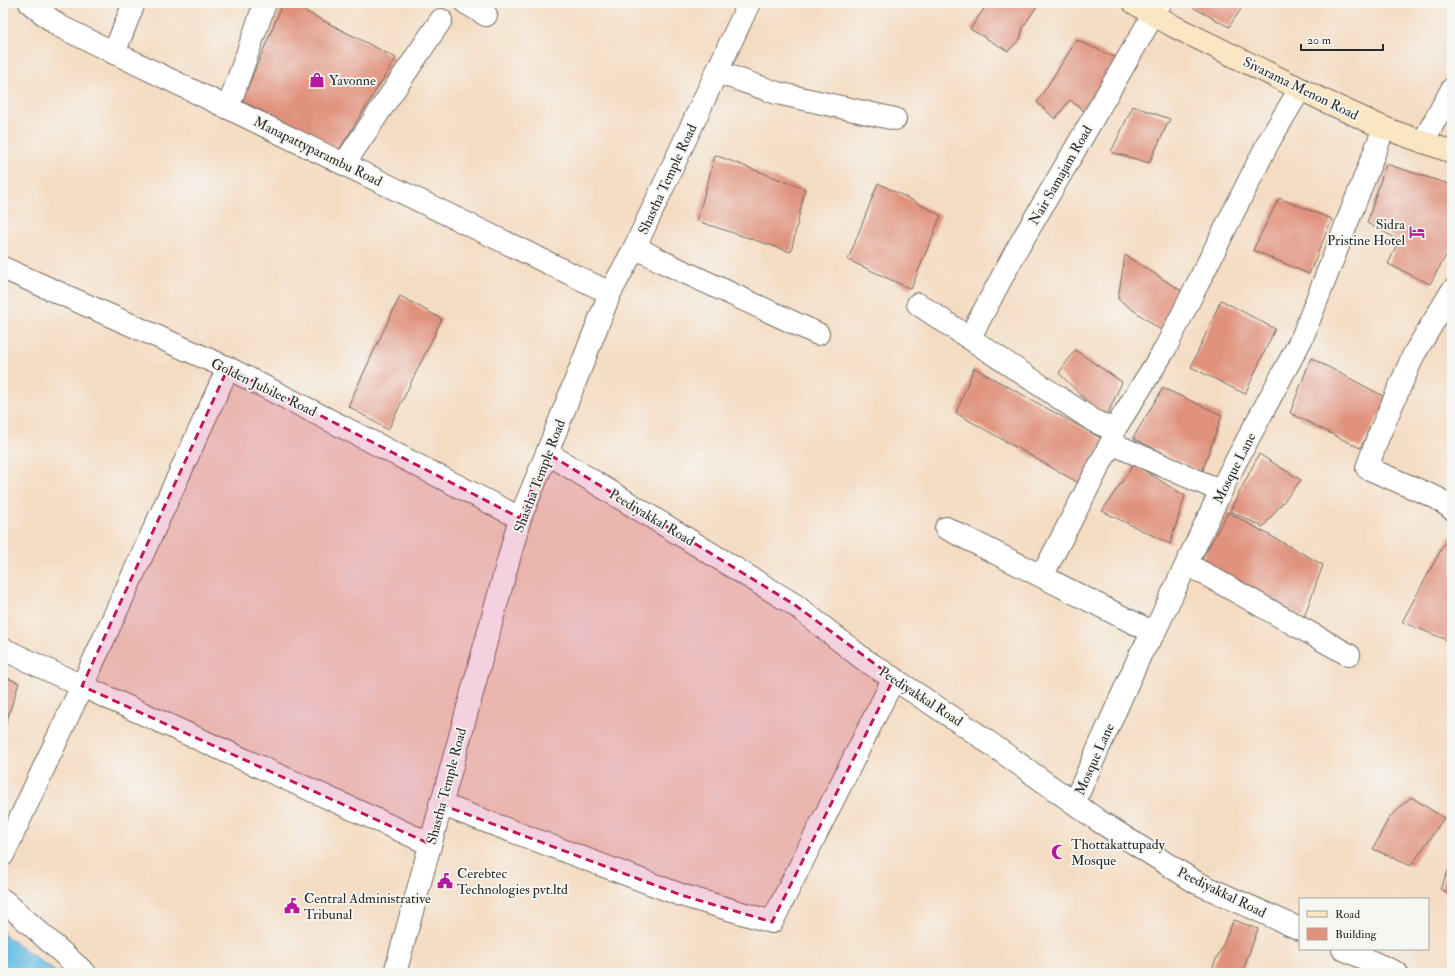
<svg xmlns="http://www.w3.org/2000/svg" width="1455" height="976" viewBox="0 0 1455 976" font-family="'IM FELL Double Pica',serif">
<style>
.water{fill:#6bbee7;stroke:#4b7489}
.building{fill:#e0927d}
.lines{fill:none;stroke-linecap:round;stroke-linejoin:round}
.street-casing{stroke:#716960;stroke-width:24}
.secondary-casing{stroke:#716960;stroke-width:24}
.street{stroke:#fff;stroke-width:22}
.secondary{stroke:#fbe6c3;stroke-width:22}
.marked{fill:#c2185b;fill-opacity:0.2;stroke:#c2185b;stroke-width:3;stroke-dasharray:8 5;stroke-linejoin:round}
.labels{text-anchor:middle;stroke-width:3.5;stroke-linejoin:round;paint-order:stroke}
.poi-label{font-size:14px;fill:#2b2b2b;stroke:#f6f6f2;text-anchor:start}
.street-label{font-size:14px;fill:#2b2b2b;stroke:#f6f6f2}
</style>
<rect width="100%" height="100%" fill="#f6f6f2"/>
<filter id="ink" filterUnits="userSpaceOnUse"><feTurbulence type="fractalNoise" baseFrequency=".025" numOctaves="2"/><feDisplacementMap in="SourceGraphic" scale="8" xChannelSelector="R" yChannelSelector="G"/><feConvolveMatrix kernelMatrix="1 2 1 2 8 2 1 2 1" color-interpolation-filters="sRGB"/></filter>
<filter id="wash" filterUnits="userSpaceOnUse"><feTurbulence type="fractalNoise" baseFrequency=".012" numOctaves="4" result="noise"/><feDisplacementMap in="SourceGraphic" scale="16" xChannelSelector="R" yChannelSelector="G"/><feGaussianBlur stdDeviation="0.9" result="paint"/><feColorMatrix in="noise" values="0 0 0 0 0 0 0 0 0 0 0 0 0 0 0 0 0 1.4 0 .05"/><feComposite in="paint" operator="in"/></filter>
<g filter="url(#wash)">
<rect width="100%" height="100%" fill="#f4dcc2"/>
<polygon class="water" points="3,930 3,934 57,973 3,973"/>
<g id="blocks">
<g class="building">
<polygon points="283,3 289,3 396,58 339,150 242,101"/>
<polygon points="988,3 1039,3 1023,27 1020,39 1008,51 970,29"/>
<polygon points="1185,3 1245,3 1229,27"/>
<polygon points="1077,40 1123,61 1088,114 1070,100 1055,119 1037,102"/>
<polygon points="1133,106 1170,119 1149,163 1111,152"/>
<polygon points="715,155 805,189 791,252 697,221"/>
<polygon points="1386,164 1452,185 1452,251 1449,250 1430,284 1388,264 1399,240 1367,223"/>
<polygon points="878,183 941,215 911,289 848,260"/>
<polygon points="1279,198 1332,219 1309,274 1253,250"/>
<polygon points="1125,255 1188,295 1165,333 1118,299"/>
<polygon points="400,296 442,319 388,430 348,406"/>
<polygon points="1221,300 1275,329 1245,394 1191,367"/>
<polygon points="1075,350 1122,382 1105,420 1059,373"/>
<polygon points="1311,358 1389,399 1360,448 1290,413"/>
<polygon points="974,368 1108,442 1084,486 956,413"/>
<polygon points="1163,388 1222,415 1202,472 1133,438"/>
<polygon points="1259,454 1301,480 1263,527 1230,511"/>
<polygon points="1134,464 1185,496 1170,544 1102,511"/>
<polygon points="1228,512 1323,565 1304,617 1201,561"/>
<polygon points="1449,535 1452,536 1452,642 1402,622"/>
<polygon points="3,676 19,683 3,732"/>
<polygon points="1411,797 1444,818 1411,866 1373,849 1388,819"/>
<polygon points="1452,863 1452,895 1440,889"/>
<polygon points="1234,920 1258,929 1242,973 1210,973"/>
</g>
</g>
</g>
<g filter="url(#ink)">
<use href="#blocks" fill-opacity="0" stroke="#716960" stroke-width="1"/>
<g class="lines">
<defs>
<g id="street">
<polyline points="30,3 59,26 610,293"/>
<polyline points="466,3 486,15"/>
<polyline points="114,53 134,3"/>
<polyline points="717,72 777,93 895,119"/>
<polyline points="228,108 265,3"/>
<polyline points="1423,142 1452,89"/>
<polyline points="344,164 441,20"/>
<polyline points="635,247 665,263 818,334"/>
<polyline points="3,268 228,368 520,518"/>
<polyline points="1452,291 1414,354 1378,437 1367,468 1437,498 1452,509"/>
<polyline points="918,304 1094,421 1114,430 1165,349 1269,141 1300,89"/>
<polyline points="970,337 1016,251 1160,3"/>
<polyline points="228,368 82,686 430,844"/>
<polyline points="547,453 795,605 862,658 967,727 1099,821 1197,883 1300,929"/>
<polyline points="946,528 1154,633"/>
<polyline points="1187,564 1349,655"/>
<polyline points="1042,576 1111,443 1221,491"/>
<polyline points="3,649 82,686 3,855"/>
<polyline points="1074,803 1141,653 1154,633 1228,476 1302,338 1384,128"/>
<polyline points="440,804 681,895 772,922 894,678"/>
<polyline points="3,900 85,973"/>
<polyline points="1343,949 1397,973"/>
<polyline points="395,973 520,518 547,453 610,293 635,247 749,3"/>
</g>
<polyline id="secondary" points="1134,3 1175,27 1327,102 1384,128 1452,152"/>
</defs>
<use href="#street" class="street-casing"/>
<use href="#secondary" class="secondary-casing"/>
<use href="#street" class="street"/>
<use href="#secondary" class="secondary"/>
</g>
</g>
<path class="marked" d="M228 368 520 518 547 453 795 605 894 678 772 922 681 895 440 804 430 844 82 686Z"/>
<defs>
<symbol id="shop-bare" viewBox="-9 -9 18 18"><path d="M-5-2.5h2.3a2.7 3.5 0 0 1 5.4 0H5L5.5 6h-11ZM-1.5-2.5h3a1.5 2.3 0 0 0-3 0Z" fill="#b5179e" stroke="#f6f6f2" stroke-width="2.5" paint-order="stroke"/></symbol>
<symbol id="hotel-bare" viewBox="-9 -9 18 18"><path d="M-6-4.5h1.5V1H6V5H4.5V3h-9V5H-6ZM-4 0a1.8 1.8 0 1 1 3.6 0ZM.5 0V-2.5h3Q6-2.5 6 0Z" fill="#b5179e" stroke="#f6f6f2" stroke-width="2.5" paint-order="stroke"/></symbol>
<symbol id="mosque-bare" viewBox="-9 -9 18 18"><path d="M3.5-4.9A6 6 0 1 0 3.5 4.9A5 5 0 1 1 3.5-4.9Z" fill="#b5179e" stroke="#f6f6f2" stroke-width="2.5" paint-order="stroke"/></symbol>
<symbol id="civic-bare" viewBox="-9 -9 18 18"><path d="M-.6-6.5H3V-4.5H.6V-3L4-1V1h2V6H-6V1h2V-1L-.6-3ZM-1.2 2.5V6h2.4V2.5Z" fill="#b5179e" stroke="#f6f6f2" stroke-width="2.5" paint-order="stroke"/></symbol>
</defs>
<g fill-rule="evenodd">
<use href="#shop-bare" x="306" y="69" width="22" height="22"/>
<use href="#hotel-bare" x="1406" y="221" width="22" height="22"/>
<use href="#mosque-bare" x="1048" y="841" width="22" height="22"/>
<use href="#civic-bare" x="434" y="870" width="22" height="22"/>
<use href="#civic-bare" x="281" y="895" width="22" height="22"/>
</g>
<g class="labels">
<g class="poi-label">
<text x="329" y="85">Yavonne</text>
<text x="1405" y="229" text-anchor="end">Sidra<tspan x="1405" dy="16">Pristine Hotel</tspan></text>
<text x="1071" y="849">Thottakattupady<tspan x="1071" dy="16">Mosque</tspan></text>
<text x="457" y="878">Cerebtec<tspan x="457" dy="16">Technologies pvt.ltd</tspan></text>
<text x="304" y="903">Central Administrative<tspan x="304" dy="16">Tribunal</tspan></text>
</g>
<g class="street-label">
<text transform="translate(1301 88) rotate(26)" y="5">Sivarama Menon Road</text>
<text transform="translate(318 151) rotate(26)" y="5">Manapattyparambu Road</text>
<text transform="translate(1060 175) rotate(-60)" y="5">Nair Samajam Road</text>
<text transform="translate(667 179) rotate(-65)" y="5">Shastha Temple Road</text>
<text transform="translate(264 387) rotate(26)" y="5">Golden Jubilee Road</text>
<text transform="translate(1234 468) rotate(-63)" y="5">Mosque Lane</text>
<text transform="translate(539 476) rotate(-69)" y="5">Shastha Temple Road</text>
<text transform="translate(652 517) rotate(31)" y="5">Peediyakkal Road</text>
<text transform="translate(921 696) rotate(33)" y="5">Peediyakkal Road</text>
<text transform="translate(1094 759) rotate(-66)" y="5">Mosque Lane</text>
<text transform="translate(446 786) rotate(-75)" y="5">Shastha Temple Road</text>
<text transform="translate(1222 892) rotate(26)" y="5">Peediyakkal Road</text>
</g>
</g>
<rect width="1455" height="976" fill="none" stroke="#f6f6f2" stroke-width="16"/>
<rect x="1299" y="898" width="130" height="52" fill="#f6f6f2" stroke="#a5a5a2"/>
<rect x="1307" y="911" width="20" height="6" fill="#fbe6c3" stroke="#a5a5a2"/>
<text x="1335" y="918" font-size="12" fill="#2b2b2b">Road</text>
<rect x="1307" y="928" width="20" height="12" fill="#e0927d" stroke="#a5a5a2"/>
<text x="1335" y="938" font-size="12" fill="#2b2b2b">Building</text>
<path d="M1301 44v6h82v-6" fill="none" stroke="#2b2b2b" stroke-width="2"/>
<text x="1307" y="44" font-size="12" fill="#2b2b2b" stroke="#f6f6f2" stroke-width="3" paint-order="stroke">20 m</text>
</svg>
